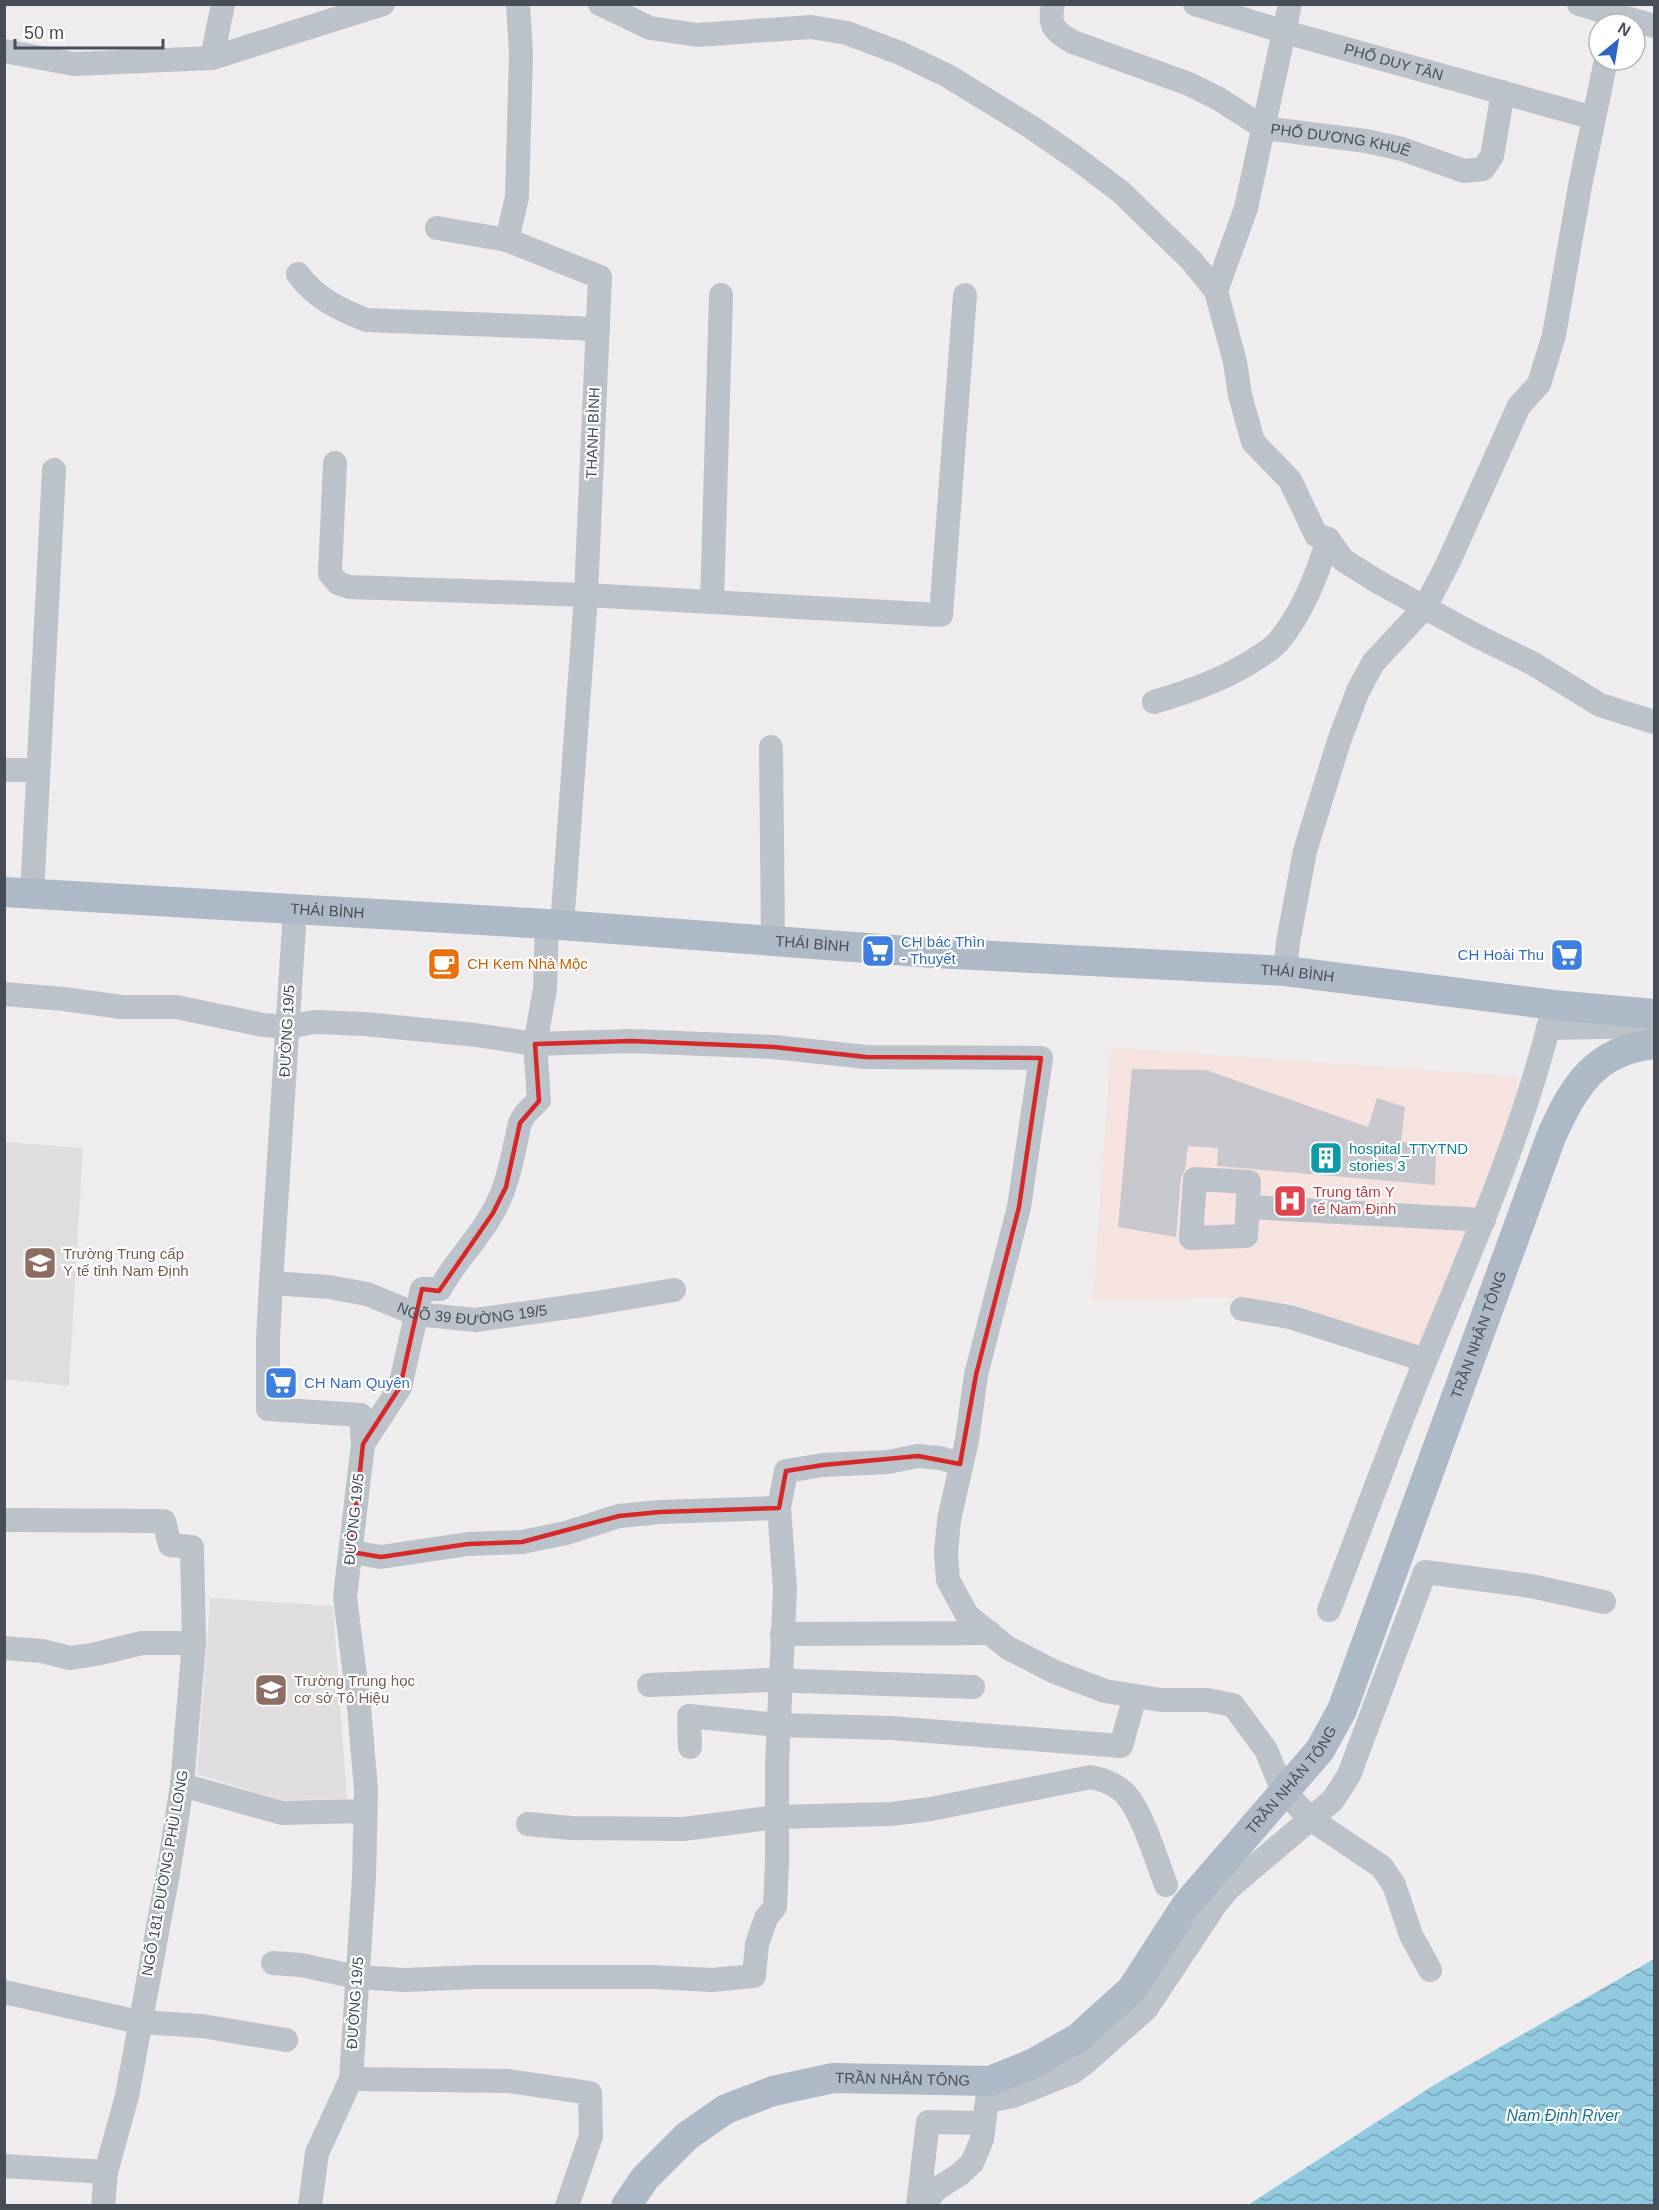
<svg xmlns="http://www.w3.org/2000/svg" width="1659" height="2210" viewBox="0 0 1659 2210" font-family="Arial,sans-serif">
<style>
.education{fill:#dfdddd}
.medical{fill:#f6e2de}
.water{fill:url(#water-waves)}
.building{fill:#c7c8ce}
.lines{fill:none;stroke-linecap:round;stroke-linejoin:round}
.minor{stroke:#bcc2c9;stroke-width:24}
.major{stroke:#aeb9c8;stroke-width:30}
.marked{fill:none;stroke:#d62828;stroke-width:4.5;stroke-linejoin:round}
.labels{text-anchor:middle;stroke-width:4.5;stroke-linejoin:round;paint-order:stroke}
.street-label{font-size:15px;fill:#474e57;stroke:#fff}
.shop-label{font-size:15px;fill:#366cbe;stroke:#fff;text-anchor:start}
.food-label{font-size:15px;fill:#c56008;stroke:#fff;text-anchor:start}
.culture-label{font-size:15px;fill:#0d838f;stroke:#fff;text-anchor:start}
.health-label{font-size:15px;fill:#be3a42;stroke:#fff;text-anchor:start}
.education-label{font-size:15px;fill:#785e54;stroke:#fff;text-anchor:start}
.water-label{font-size:16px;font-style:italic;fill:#1d7193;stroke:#fff}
</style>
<defs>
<pattern id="water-waves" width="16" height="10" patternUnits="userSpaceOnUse" patternTransform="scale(1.5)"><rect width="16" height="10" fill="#91c9df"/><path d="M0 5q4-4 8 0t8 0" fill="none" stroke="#78a5b8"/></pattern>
</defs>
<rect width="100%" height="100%" fill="#eeecec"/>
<g class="education">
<polygon points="5,1142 83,1148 69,1386 5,1379"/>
<polygon points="210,1598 333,1606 347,1799 281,1800 197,1774"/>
</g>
<polygon class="medical" points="1111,1048 1517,1077 1517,1105 1423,1351 1293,1304 1224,1297 1093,1299"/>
<polygon class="water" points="1654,1959 1654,2205 1248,2205 1434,2085"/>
<polygon class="building" points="1132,1069 1206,1070 1368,1127 1377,1098 1405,1107 1401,1142 1436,1145 1435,1185 1217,1166 1218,1148 1188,1146 1185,1169 1181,1178 1176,1237 1118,1227"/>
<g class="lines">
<g class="minor">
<polyline points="518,4 521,54 517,197 507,240 600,277 586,595 562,926"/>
<polyline points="600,4 650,28 698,35 811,27 847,33 900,53 948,76 1031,127 1076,158 1121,192 1191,260 1216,291 1235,362 1240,395 1253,442 1290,480 1316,535 1328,539 1343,560 1380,583 1475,635 1532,663 1600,705 1654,722"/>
<path id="s1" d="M1053 4C1048 26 1055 32 1073 42L1189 84 1219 99 1264 128 1366 141 1402 149 1464 171 1483 169 1492 156 1503 92"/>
<path id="s2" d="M1195 4 1285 32 1594 118"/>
<polyline points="1579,4 1654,26"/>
<polyline points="4,51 74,64 212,58 383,4"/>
<polyline points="212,58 223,4"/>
<polyline points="437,228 507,240"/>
<path d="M298 274C315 298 339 309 366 320L598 329"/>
<polyline points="1216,291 1246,208 1290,4"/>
<polyline points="335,463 330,574 338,583 349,587 586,595 941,615 965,295"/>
<polyline points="712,602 721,295"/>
<path d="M1154 702C1191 691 1228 678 1260 656 1266 652 1273 648 1278 642 1303 612 1317 575 1328 539"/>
<polyline points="771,747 773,941"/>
<polyline points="4,770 38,770"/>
<polyline points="32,894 54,470"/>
<polyline points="295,910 271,1283 268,1339 268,1409 361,1415 363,1444 345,1597 359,1707 366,1790 364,1877 351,2079 317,2153 310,2206"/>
<polyline points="1285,971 1288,942 1305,851 1339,741 1358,691 1373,663 1425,607 1448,563 1519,406 1539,384 1554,335 1580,186 1606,60"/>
<polyline points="4,994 64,999 121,1007 176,1007 263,1025 287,1027 314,1022 365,1024 476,1035 535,1044 631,1041 774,1047 866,1057 1041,1058 1019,1207 976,1375 967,1440 949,1520 946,1553 948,1580 967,1615 1008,1648 1055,1672 1105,1691 1161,1700 1207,1700 1233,1705 1266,1750 1283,1791 1312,1820 1382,1867 1394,1885 1411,1935 1430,1970"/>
<polyline points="1548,1028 1654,1026"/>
<polygon points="1195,1179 1249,1182 1246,1236 1191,1238"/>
<polyline points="1248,1207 1484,1220"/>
<path id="s3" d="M271 1283 329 1287 367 1294 416 1314 476 1320 590 1304 674 1290"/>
<polyline points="1242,1309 1290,1317 1425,1360"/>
<path d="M363 1444 400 1387 422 1289H440C455 1261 478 1240 493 1212 509 1184 513 1153 520 1123L525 1114 539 1100 535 1044 545 989 547 924"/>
<polyline points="4,1520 164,1521 170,1545 192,1547 194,1643 182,1785 170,1862 127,2096 106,2172 103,2206"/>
<polyline points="351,1552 381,1557 468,1544 522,1542 566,1533 619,1516 660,1512 779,1508"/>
<path d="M1329 1610C1361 1526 1392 1442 1426 1359 1474 1243 1525 1128 1554 1005"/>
<polyline points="782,1634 990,1633"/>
<polyline points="4,1648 42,1651 70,1658 96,1654 142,1643 194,1643"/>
<polyline points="649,1685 770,1680 973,1687"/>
<polyline points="690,1747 689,1716 778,1725 891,1728 1121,1746 1135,1696"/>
<polyline points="182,1785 282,1813 365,1811"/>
<path d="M528 1824 571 1828 683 1829 776 1817 891 1814 931 1809 1091 1777C1105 1780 1119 1785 1128 1797 1144 1818 1156 1859 1166 1885"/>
<polyline points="273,1963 301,1965 357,1977 405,1980 476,1977 655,1977 712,1980 754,1976 757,1944 766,1918 775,1907 777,1862 777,1764 785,1589 779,1508 786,1471 823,1465 888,1462 918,1456 940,1458 960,1464"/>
<polyline points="4,1992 139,2022 202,2026 286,2040"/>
<polyline points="351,2079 509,2081 590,2093 591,2136 567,2206"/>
<polyline points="988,2101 1013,2096 1073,2072 1085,2063 1146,2009 1215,1905 1229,1888 1333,1800 1349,1775 1425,1572 1531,1586 1604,1602"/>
<polyline points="4,2166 106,2172"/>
<polyline points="918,2206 928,2122 984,2123"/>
<polyline points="925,2206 935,2190 960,2174 972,2163 982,2139 989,2085"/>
</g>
<g class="major">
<path id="s4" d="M4 892 547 924 934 953 1285 971 1554 1005 1654 1014"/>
<path id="s5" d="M626 2206 645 2178 687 2136 726 2109 773 2091 833 2078 990 2081 1032 2064 1078 2038 1132 1989 1187 1904 1320 1750 1342 1710 1551 1137C1573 1087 1595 1050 1654 1044"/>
</g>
</g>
<path class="marked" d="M631 1041 774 1047 866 1057 1041 1058 1019 1207 976 1375 960 1464 918 1456 823 1465 786 1471 779 1508 660 1512 619 1516 522 1542 468 1544 381 1557 351 1552 363 1444 400 1387 422 1289 439 1291 493 1213 506 1187 520 1123 539 1101 535 1044Z"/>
<defs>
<symbol id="supermarket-square" viewBox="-11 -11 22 22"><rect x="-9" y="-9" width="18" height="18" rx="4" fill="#3f7fe0" stroke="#fff"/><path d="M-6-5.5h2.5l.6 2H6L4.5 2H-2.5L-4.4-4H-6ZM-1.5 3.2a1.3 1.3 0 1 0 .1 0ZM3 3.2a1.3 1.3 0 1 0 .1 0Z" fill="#fff"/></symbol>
<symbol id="cafe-square" viewBox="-11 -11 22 22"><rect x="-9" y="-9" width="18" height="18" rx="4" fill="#e8710a" stroke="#fff"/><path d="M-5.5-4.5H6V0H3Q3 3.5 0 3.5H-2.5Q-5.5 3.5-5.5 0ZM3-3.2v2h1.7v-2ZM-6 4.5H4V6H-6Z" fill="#fff"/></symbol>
<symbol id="building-square" viewBox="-11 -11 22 22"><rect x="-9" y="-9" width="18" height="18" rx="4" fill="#0f9aa8" stroke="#fff"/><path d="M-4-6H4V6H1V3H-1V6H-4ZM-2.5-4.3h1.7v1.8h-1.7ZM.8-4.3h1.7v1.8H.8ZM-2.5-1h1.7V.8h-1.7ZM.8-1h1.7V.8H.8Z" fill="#fff"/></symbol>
<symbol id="hospital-square" viewBox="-11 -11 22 22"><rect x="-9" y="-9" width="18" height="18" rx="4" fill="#e0444e" stroke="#fff"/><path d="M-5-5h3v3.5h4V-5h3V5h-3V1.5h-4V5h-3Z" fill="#fff"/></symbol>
<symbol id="university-square" viewBox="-11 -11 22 22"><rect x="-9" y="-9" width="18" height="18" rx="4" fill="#8d6e63" stroke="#fff"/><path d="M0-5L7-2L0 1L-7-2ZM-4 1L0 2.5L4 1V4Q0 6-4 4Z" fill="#fff"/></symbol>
<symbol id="school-square" viewBox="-11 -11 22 22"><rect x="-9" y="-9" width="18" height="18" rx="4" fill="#8d6e63" stroke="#fff"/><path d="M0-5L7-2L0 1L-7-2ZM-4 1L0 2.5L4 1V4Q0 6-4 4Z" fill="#fff"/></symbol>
</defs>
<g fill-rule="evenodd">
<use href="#supermarket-square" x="859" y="932" width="38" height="38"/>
<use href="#supermarket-square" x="1548" y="936" width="38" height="38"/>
<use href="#cafe-square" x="425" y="945" width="38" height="38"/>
<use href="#building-square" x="1307" y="1139" width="38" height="38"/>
<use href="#hospital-square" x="1271" y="1182" width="38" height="38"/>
<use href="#university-square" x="21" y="1244" width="38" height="38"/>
<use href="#supermarket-square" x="262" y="1364" width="38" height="38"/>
<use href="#school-square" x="252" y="1671" width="38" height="38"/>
</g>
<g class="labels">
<g class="street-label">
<text dy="5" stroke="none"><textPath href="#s2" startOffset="207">PHỐ DUY TÂN</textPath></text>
<text dy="5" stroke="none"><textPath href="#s1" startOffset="336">PHỐ DƯƠNG KHUÊ</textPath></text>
<text transform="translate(593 433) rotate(-88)" y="5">THANH BÌNH</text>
<text dy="5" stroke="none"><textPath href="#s4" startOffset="324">THÁI BÌNH</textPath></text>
<text dy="5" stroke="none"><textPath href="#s4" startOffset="810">THÁI BÌNH</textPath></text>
<text dy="5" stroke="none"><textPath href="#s4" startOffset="1296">THÁI BÌNH</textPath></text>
<text transform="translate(287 1031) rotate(-87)" y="5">ĐƯỜNG 19/5</text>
<text dy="5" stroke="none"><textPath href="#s3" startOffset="206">NGÕ 39 ĐƯỜNG 19/5</textPath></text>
<text dy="5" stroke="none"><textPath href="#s5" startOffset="1330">TRẦN NHÂN TÔNG</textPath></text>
<text transform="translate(354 1519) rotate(-84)" y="5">ĐƯỜNG 19/5</text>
<text dy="5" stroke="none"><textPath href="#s5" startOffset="844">TRẦN NHÂN TÔNG</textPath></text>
<text transform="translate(165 1873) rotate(-80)" y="5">NGÕ 181 ĐƯỜNG PHÙ LONG</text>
<text transform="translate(355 2003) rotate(-86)" y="5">ĐƯỜNG 19/5</text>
<text dy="5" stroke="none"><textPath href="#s5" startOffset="322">TRẦN NHÂN TÔNG</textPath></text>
</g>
<g class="shop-label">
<text x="901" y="947">CH bác Thìn<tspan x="901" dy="17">- Thuyết</tspan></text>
<text x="1544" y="960" text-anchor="end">CH Hoài Thu</text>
<text x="304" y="1388">CH Nam Quyên</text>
</g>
<g class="food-label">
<text x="467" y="969">CH Kem Nhà Mộc</text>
</g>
<g class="culture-label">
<text x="1349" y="1154">hospital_TTYTND<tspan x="1349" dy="17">stories 3</tspan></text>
</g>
<g class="health-label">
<text x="1313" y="1197">Trung tâm Y<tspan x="1313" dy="17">tế Nam Định</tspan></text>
</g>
<g class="education-label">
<text x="63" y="1259">Trường Trung cấp<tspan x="63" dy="17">Y tế tỉnh Nam Định</tspan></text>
<text x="294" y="1686">Trường Trung học<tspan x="294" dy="17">cơ sở Tô Hiệu</tspan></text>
</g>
<g class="water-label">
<text x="1563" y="2121">Nam Định River</text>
</g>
</g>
<rect width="1659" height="2210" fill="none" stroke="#474e57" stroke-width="12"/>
<g transform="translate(1617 42) rotate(30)"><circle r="28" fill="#ffffff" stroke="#b5b8bc" stroke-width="1.5"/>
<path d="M0-4.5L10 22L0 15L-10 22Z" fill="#2f65c5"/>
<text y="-9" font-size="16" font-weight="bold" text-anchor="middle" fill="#474e57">N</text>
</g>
<path d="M15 39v9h148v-9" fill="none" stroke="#474e57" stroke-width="3"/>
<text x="24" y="39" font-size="18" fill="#474e57" stroke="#ffffff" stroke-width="4.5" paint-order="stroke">50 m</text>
</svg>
